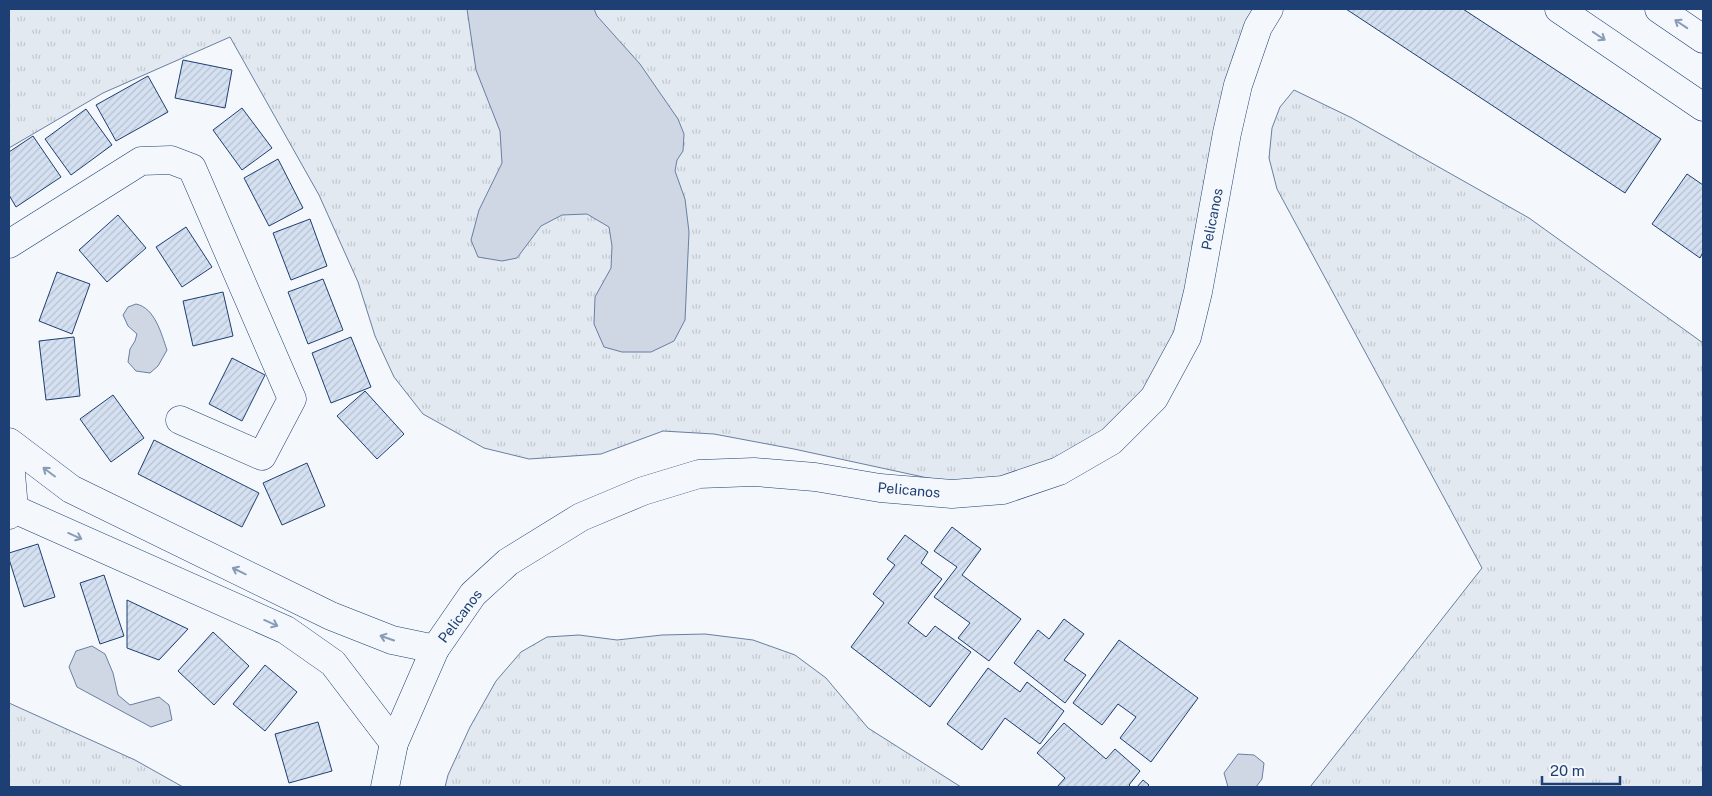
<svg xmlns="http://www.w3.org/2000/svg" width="1712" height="796" viewBox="0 0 1712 796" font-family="'Public Sans',sans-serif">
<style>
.grass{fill:url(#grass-tufts);stroke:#687fa3}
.water{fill:#cfd7e4;stroke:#687fa3}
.building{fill:url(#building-hatch);stroke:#1d3f73}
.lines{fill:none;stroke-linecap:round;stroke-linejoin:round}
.minor-casing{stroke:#1d3f73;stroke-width:29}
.minor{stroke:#f4f7fb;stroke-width:28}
.oneway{stroke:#889bb7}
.labels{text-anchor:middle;stroke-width:4;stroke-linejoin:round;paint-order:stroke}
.street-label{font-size:14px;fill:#1d3f73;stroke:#f4f7fb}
</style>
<defs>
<pattern id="grass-tufts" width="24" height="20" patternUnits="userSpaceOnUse" patternTransform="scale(1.25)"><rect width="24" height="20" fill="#e3e9f0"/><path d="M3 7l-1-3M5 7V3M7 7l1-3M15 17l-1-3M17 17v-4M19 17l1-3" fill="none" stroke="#c2c9d1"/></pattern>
<pattern id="building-hatch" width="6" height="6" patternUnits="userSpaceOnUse" patternTransform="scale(1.25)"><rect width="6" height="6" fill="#d5e0f0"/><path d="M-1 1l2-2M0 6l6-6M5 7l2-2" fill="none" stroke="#b6c1d1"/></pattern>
</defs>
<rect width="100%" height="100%" fill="#f4f7fb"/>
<g class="grass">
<polygon points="9,9 1266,9 1185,317 1143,394 1079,454 1010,483 937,480 794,449 714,434 663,431 601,454 529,459 484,448 423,414 394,377 375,336 358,282 319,195 230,37 103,93 9,148"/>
<polygon points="1294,90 1352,118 1529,218 1703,343 1703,787 1310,787 1482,568 1277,189 1269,158 1272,128 1280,107"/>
<polygon points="705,634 753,640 795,655 826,678 868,728 961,787 445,787 448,775 470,727 496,681 521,652 547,637 579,635 617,640 662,635"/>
<polygon points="9,703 135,760 183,787 9,787"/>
</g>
<g class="water">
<polygon points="467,9 594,9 597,16 640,64 678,119 684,134 683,151 677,160 675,171 685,199 689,232 685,320 674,341 651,352 622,352 604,347 594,324 595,297 611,268 612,246 609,227 587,214 562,215 541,226 517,258 502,261 478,257 471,240 479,210 502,163 500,131 476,70"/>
<path d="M136 304C155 308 161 333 167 350L158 366 150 373 136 371 128 362 130 349 135 341 137 334 128 326 123 315 128 307Z"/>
<polygon points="92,646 105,654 113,673 118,695 130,705 159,697 169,705 172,720 151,727 77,687 69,667 76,651"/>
<polygon points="1238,754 1254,755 1264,763 1262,779 1256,787 1228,787 1224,773"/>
</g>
<g class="building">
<polygon points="1346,9 1463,9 1661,139 1625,193"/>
<polygon points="183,60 232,70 225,108 175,98"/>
<polygon points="148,76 168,112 116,141 96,105"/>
<polygon points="242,108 272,148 242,170 213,130"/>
<polygon points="86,109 112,145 71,175 45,139"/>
<polygon points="33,136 61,177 16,207 9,195 9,152"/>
<polygon points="278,159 303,208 269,226 244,178"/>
<polygon points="1687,174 1703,185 1703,252 1700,258 1652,224"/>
<polygon points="118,215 146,248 107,282 79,250"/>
<polygon points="310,219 327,266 291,280 273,233"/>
<polygon points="186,227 212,267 182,287 156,247"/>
<polygon points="57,272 90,284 72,334 39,321"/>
<polygon points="323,279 343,330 308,344 288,292"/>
<polygon points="223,292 233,336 193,346 183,301"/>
<polygon points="74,337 80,396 46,400 39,341"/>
<polygon points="351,337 371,387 331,403 312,353"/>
<polygon points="232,358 265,375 242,421 209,404"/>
<polygon points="365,391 404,434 377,459 337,416"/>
<polygon points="113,395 144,438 111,462 80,419"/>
<polygon points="154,440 259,493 242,527 138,474"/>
<polygon points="307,463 325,506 282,525 263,483"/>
<polygon points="952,527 981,549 962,575 1021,619 989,661 958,638 970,623 934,597 957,567 934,551"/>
<polygon points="905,535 928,552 921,563 942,579 908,623 926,637 935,626 971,652 930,707 851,647 884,603 873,594 895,565 887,559"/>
<polygon points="38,544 55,597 24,607 9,559 9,553"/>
<polygon points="104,575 124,636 100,644 80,583"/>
<polygon points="127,600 188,629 159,660 127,648"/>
<polygon points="1064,619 1084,634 1064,660 1086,675 1065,703 1014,663 1038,630 1049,639"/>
<polygon points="213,632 249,666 214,705 178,671"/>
<polygon points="1119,640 1198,698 1151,762 1120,738 1136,717 1118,704 1102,725 1073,703"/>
<polygon points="265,665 297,692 265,731 233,704"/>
<polygon points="988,668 1020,692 1027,682 1064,711 1040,744 1005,718 982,750 947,724"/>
<polygon points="318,722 332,771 289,783 275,734"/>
<polygon points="1064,723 1106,759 1115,749 1140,771 1129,785 1131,787 1057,787 1065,778 1037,753"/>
<polygon points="1143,780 1149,785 1147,787 1137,787"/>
</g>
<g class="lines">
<defs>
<g id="minor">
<polyline points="1559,9 1703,107"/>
<polyline points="1659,9 1703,39"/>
<polyline points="9,244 141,161 171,160 192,168 292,399 262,456 180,420"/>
<polyline points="9,442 71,489 331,616 392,640 435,649"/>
<polyline points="9,450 14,509 9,515"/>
<polyline points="14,509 286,630 333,663 394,743"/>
<polyline points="385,787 394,743 435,649 473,594 508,562 581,517 643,491 699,474 754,472 815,477 880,488 952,494 1003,490 1059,471 1111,441 1154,398 1187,337 1198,292 1227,133 1238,85 1258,27 1269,9"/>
</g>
</defs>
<use href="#minor" class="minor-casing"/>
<use href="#minor" class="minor"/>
</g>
<defs><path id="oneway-shaft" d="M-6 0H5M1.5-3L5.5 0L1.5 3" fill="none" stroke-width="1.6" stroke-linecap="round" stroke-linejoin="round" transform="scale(1.25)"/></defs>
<g class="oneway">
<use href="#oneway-shaft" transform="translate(1681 24) rotate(-146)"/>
<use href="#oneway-shaft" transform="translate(1599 36) rotate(34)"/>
<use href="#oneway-shaft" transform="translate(49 472) rotate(-143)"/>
<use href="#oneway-shaft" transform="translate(75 536) rotate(24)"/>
<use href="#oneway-shaft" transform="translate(239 571) rotate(-154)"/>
<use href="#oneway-shaft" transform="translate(271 623) rotate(24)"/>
<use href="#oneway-shaft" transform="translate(387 638) rotate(-161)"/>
</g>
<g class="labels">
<g class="street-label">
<text transform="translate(1212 219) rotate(-79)" y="5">Pelicanos</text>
<text transform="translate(909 490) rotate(5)" y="5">Pelicanos</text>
<text transform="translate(460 616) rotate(-53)" y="5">Pelicanos</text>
</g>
</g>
<rect width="1712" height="796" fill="none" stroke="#1d3f73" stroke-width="20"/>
<path d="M1542 776v8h78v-8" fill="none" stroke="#1d3f73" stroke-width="2.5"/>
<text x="1550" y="776" font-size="15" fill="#1d3f73" stroke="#f4f7fb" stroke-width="4" paint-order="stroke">20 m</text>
</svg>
